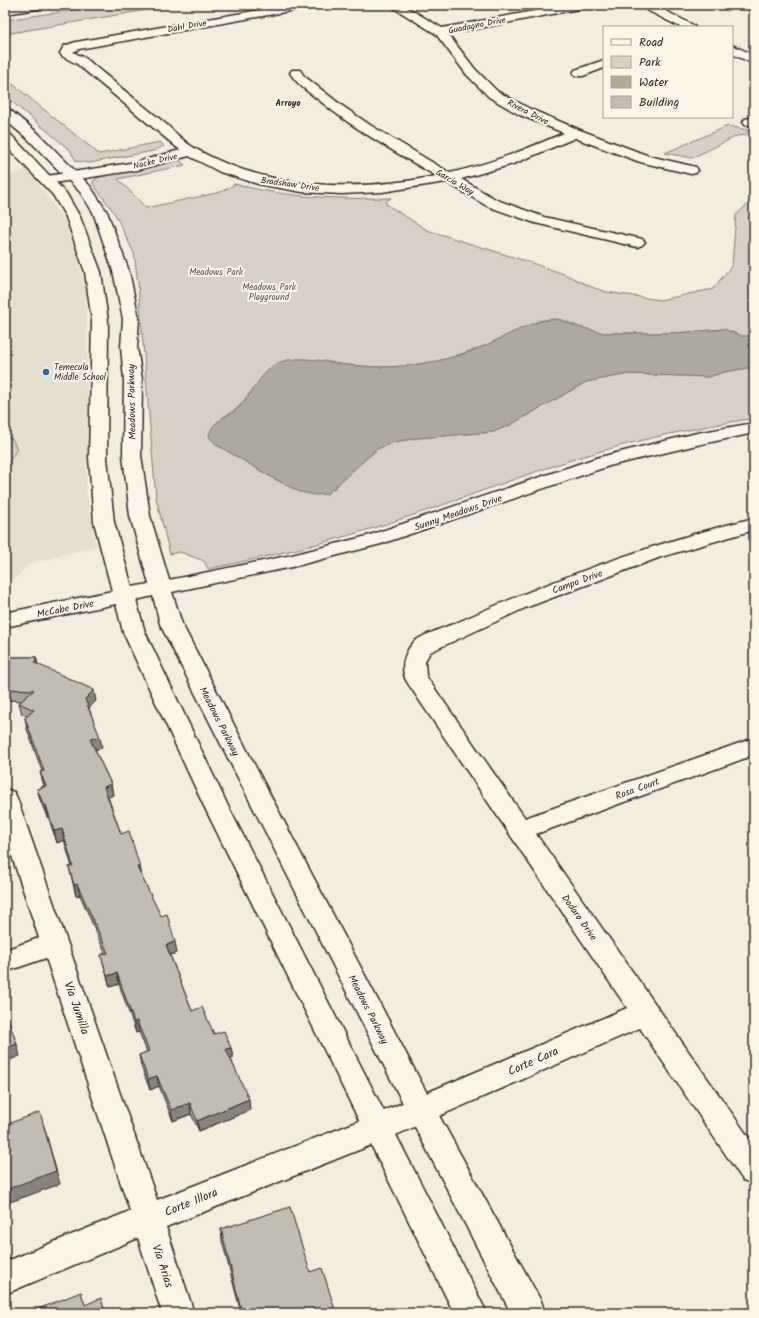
<svg xmlns="http://www.w3.org/2000/svg" width="759" height="1318" viewBox="0 0 759 1318" font-family="Kalam,sans-serif">
<style>
.built{fill:#e5dfd0}
.green{fill:#d6d1c4;stroke:#807e78}
.water{fill:#afaaa0;stroke:#7a7771}
.lines{fill:none;stroke-linecap:round;stroke-linejoin:round}
.street-casing{stroke:#2b2b2b;stroke-width:3}
.secondary-casing{stroke:#2b2b2b;stroke-width:3}
.street{fill:#fcf5e5;fill-rule:evenodd}
.secondary{fill:#fcf5e5;fill-rule:evenodd}
.wall{fill:#a7a398;stroke:#2b2b2b}
.shaded-wall{fill:#88847c;stroke:#2b2b2b}
.building{fill:#c2bdb1;stroke:#2b2b2b}
.poi-dot{fill:#1f6fb2;stroke:#fcf5e5;stroke-width:1.5}
.labels{text-anchor:middle;stroke-width:4;stroke-linejoin:round;paint-order:stroke}
.far-street-label{font-size:9px;fill:#2b2b2b;stroke:#fcf5e5}
.far-neighbourhood-label{font-size:9px;font-weight:bold;fill:#2b2b2b;stroke:#fcf5e5}
.far-park-label{font-size:9px;fill:#565451;stroke:#fcf5e5}
.far-poi-label{font-size:9px;fill:#2b2b2b;stroke:#fcf5e5;text-anchor:start}
.street-label{font-size:10px;fill:#2b2b2b;stroke:#fcf5e5}
.near-street-label{font-size:12px;fill:#2b2b2b;stroke:#fcf5e5}
</style>
<rect width="100%" height="100%" fill="#f4edde"/>
<filter id="ink" filterUnits="userSpaceOnUse"><feTurbulence type="fractalNoise" baseFrequency=".025" numOctaves="2"/><feDisplacementMap in="SourceGraphic" scale="8" xChannelSelector="R" yChannelSelector="G"/><feConvolveMatrix kernelMatrix="1 2 1 2 8 2 1 2 1" color-interpolation-filters="sRGB"/></filter>
<g filter="url(#ink)">
<polygon class="built" points="28,170 64,220 76,250 86,290 88,409 86,490 96,546 29,564 15,579 5,581 5,177"/>
<g class="green">
<polygon points="107,5 176,5 5,34 5,20"/>
<polygon points="5,78 99,154 160,142 164,146 153,151 89,163 76,161 70,150 5,96"/>
<polygon points="728,126 748,130 746,135 737,136 692,158 665,153"/>
<path d="M179 160 185 165 118 179 146 208 221 192 235 184C287 198 338 199 391 198L386 201V204L427 230 529 262 564 274 594 288 607 292 660 300 713 289 732 265 736 215 754 198V336H742L724 329 676 333H604L579 327 563 320 549 319 538 321 485 346 443 360 409 366 378 367 346 365 263 377 237 409 223 417 217 445 273 478 300 492 334 489 345 477 377 449 394 442 417 438 493 432 510 425 586 382 628 374 709 377 724 372 754 367V418C701 427 649 437 598 452 528 472 461 500 392 522 332 542 270 556 208 569L204 561 180 552 170 554 156 498 138 283 134 253 115 214 93 184V181L102 175Z"/>
<polygon points="5,435 12,439 17,449 7,465 5,466"/>
</g>
<path class="water" d="M557 319 579 327 604 333H676L724 329 742 336H754V367L724 372 709 377 628 374 586 382 510 425 493 432 417 438 394 442 377 449 327 494 315 495 300 492 273 478 217 445 209 437C211 420 227 418 238 408 251 396 262 370 278 363 300 354 324 362 347 365 368 367 390 368 411 365 437 362 462 356 486 345 510 335 531 320 557 319Z"/>
<g class="lines">
<defs>
<g id="street">
<path d="M288 5H313L307 8 79 49 73 52 85 58C110 79 136 100 161 120 172 129 183 142 196 149 268 190 356 192 436 176 396 152 355 130 319 100 308 92 297 84 290 73L292 70H300L304 76 341 105 370 125 450 173C490 164 527 149 564 133L520 115 489 97 467 75 436 34 389 5H403L442 28 566 5H590L584 8 448 34 475 69 497 91 530 109 580 130 649 156 696 167 698 170 696 173 691 174 640 162 575 138 513 164 461 179 497 200 544 217 642 239 645 242 642 245 637 247 535 223 487 206 446 182 382 192 342 194 302 192 258 184 220 172 189 156 137 170 47 184 42 183 40 180 42 177 47 176 137 162 180 150 77 64 62 56 60 53 64 46 76 42Z"/>
<polygon points="639,5 654,5 693,25 695,27 680,27 641,7"/>
<polygon points="732,45 754,55 754,64 732,54"/>
<polygon points="604,60 604,68 583,76 575,76 573,73 575,70"/>
<polygon points="754,117 754,125 745,125 743,122 745,119"/>
<path d="M754 518V530L661 557 525 608 430 652 425 661 426 676 525 818 754 738V755L536 834 754 1145V1184L743 1180 640 1028 389 1138 166 1227 194 1313H162L138 1238 5 1294V1262L130 1211 46 958 5 972V950L39 938 5 835V789L14 792 17 798 157 1200 367 1118 627 1008 407 682C400 670 403 654 413 643 417 637 448 626 456 623 552 580 652 543 754 518Z"/>
</g>
<g id="secondary">
<polygon points="22,5 50,5 44,8 5,14 5,8"/>
<polygon points="5,109 10,110 39,134 90,186 107,212 129,271 139,319 137,347 142,380 141,455 150,516 169,580 292,555 367,536 596,458 697,433 754,423 754,433 697,445 609,466 381,544 292,567 172,592 182,624 268,791 431,1101 541,1301 545,1313 511,1313 411,1119 160,624 153,596 136,600 145,632 227,804 487,1313 454,1313 203,804 123,632 116,604 5,627 5,613 112,591 94,522 89,458 92,321 85,272 66,217 53,195 5,145 5,133 10,134 66,193 80,217 101,272 108,321 107,458 114,522 132,587 149,584 130,516 123,455 124,380 121,347 123,319 113,271 93,212 80,192 29,140 5,120"/>
</g>
</defs>
<use href="#street" class="street-casing"/>
<use href="#secondary" class="secondary-casing"/>
<use href="#street" class="street"/>
<use href="#secondary" class="secondary"/>
</g>
<g class="wall">
<polygon points="5,657 36,657 38,665 96,701 89,708 102,748 95,750 111,784 113,795 108,797 121,834 140,867 142,877 177,953 170,955 192,1011 214,1034 231,1048 233,1058 231,1059 250,1110 199,1131 191,1114 173,1121 159,1086 150,1090 141,1066 139,1055 147,1052 139,1032 136,1033 119,984 110,987 101,955 105,953 80,895 76,896 69,867 72,867 64,840 57,843 48,816 47,817 40,800 37,789 44,786 40,772 42,771 27,729 25,718 27,716 22,714 19,703 22,701 5,700"/>
<polygon points="221,1229 310,1272 336,1313 241,1313 222,1241"/>
</g>
<g class="shaded-wall">
<polygon points="36,657 39,668 35,663"/>
<polygon points="94,690 96,701 87,710 85,699"/>
<polygon points="100,737 102,748 92,750 90,739"/>
<polygon points="111,784 113,795 106,798 104,787"/>
<polygon points="46,805 48,816 47,817 44,806"/>
<polygon points="62,829 64,840 57,843 54,831"/>
<polygon points="137,867 140,867 142,878"/>
<polygon points="77,884 80,895 76,896 74,885"/>
<polygon points="175,942 177,953 167,956 166,945"/>
<polygon points="117,973 119,984 110,987 107,976"/>
<polygon points="137,1021 139,1032 136,1033 134,1022"/>
<polygon points="17,1044 20,1056 5,1062 5,1048"/>
<polygon points="231,1048 233,1058 228,1060 226,1049"/>
<polygon points="157,1076 159,1086 150,1090 148,1079"/>
<polygon points="249,1099 250,1110 199,1131 197,1121"/>
<polygon points="190,1103 191,1114 173,1121 171,1110"/>
<polygon points="44,1126 60,1184 5,1204 5,1190"/>
</g>
<g class="building">
<polygon points="5,657 36,657 35,663 94,690 85,699 100,737 90,739 111,784 104,787 121,834 129,831 140,867 137,867 161,916 167,914 175,942 166,945 192,1011 202,1007 214,1034 224,1031 231,1048 226,1049 249,1099 197,1121 190,1103 171,1110 157,1076 148,1079 139,1055 149,1051 137,1021 134,1022 117,973 107,976 101,955 108,953 77,884 74,885 69,867 73,866 62,829 54,831 46,805 44,806 37,789 46,786 40,772 44,771 25,718 34,710 19,703 34,690 5,689"/>
<polygon points="5,1011 17,1044 5,1048"/>
<polygon points="40,1112 56,1171 5,1190 5,1125"/>
<polygon points="290,1207 310,1272 322,1268 336,1313 242,1313 221,1229"/>
<polygon points="81,1292 85,1305 101,1298 105,1313 34,1313 33,1311"/>
</g>
</g>
<circle class="poi-dot" cx="46" cy="372" r="4"/>
<g class="labels">
<g class="far-street-label">
<text transform="translate(477 25) rotate(-11)" y="3">Guadagno Drive</text>
<text transform="translate(187 26) rotate(-10)" y="3">Dahl Drive</text>
<text transform="translate(528 112) rotate(27)" y="3">Rivera Drive</text>
<text transform="translate(155 161) rotate(-13)" y="3">Nacke Drive</text>
<text transform="translate(455 182) rotate(30)" y="3">Garcia Way</text>
<text transform="translate(290 184) rotate(8)" y="3">Bradshaw Drive</text>
</g>
<g class="far-neighbourhood-label">
<text x="288" y="106">Arroyo</text>
</g>
<g class="far-park-label">
<text x="216" y="275">Meadows Park</text>
<text x="269" y="290">Meadows Park<tspan x="269" dy="10">Playground</tspan></text>
</g>
<g class="far-poi-label">
<text x="54" y="370">Temecula<tspan x="54" dy="10">Middle School</tspan></text>
</g>
<g class="street-label">
<text transform="translate(131 402) rotate(-91)" y="4">Meadows Parkway</text>
<text transform="translate(458 512) rotate(-19)" y="4">Sunny Meadows Drive</text>
<text transform="translate(577 581) rotate(-20)" y="4">Campo Drive</text>
<text transform="translate(65 608) rotate(-11)" y="4">McCabe Drive</text>
<text transform="translate(220 721) rotate(63)" y="4">Meadows Parkway</text>
<text transform="translate(637 788) rotate(-20)" y="4">Rosa Court</text>
<text transform="translate(580 917) rotate(55)" y="4">Dodaro Drive</text>
<text transform="translate(369 1009) rotate(63)" y="4">Meadows Parkway</text>
</g>
<g class="near-street-label">
<text transform="translate(77 1008) rotate(71)" y="4">Via Jumilla</text>
<text transform="translate(533 1061) rotate(-24)" y="4">Corte Cara</text>
<text transform="translate(191 1202) rotate(-22)" y="4">Corte Illora</text>
<text transform="translate(163 1266) rotate(72)" y="4">Via Arias</text>
</g>
</g>
<rect width="759" height="1318" fill="none" stroke="#fcf5e5" stroke-width="20"/>
<rect x="10" y="10" width="739" height="1298" fill="none" stroke="#2b2b2b" stroke-width="1.5" filter="url(#ink)"/>
<rect x="603" y="26" width="130" height="92" fill="#fcf5e5" stroke="#a8a49b"/>
<rect x="611" y="39" width="20" height="6" fill="#fcf5e5" stroke="#a8a49b"/>
<text x="639" y="46" font-size="12" fill="#2b2b2b">Road</text>
<rect x="611" y="56" width="20" height="12" fill="#d6d1c4" stroke="#a8a49b"/>
<text x="639" y="66" font-size="12" fill="#2b2b2b">Park</text>
<rect x="611" y="76" width="20" height="12" fill="#afaaa0" stroke="#a8a49b"/>
<text x="639" y="86" font-size="12" fill="#2b2b2b">Water</text>
<rect x="611" y="96" width="20" height="12" fill="#c2bdb1" stroke="#a8a49b"/>
<text x="639" y="106" font-size="12" fill="#2b2b2b">Building</text>
</svg>
